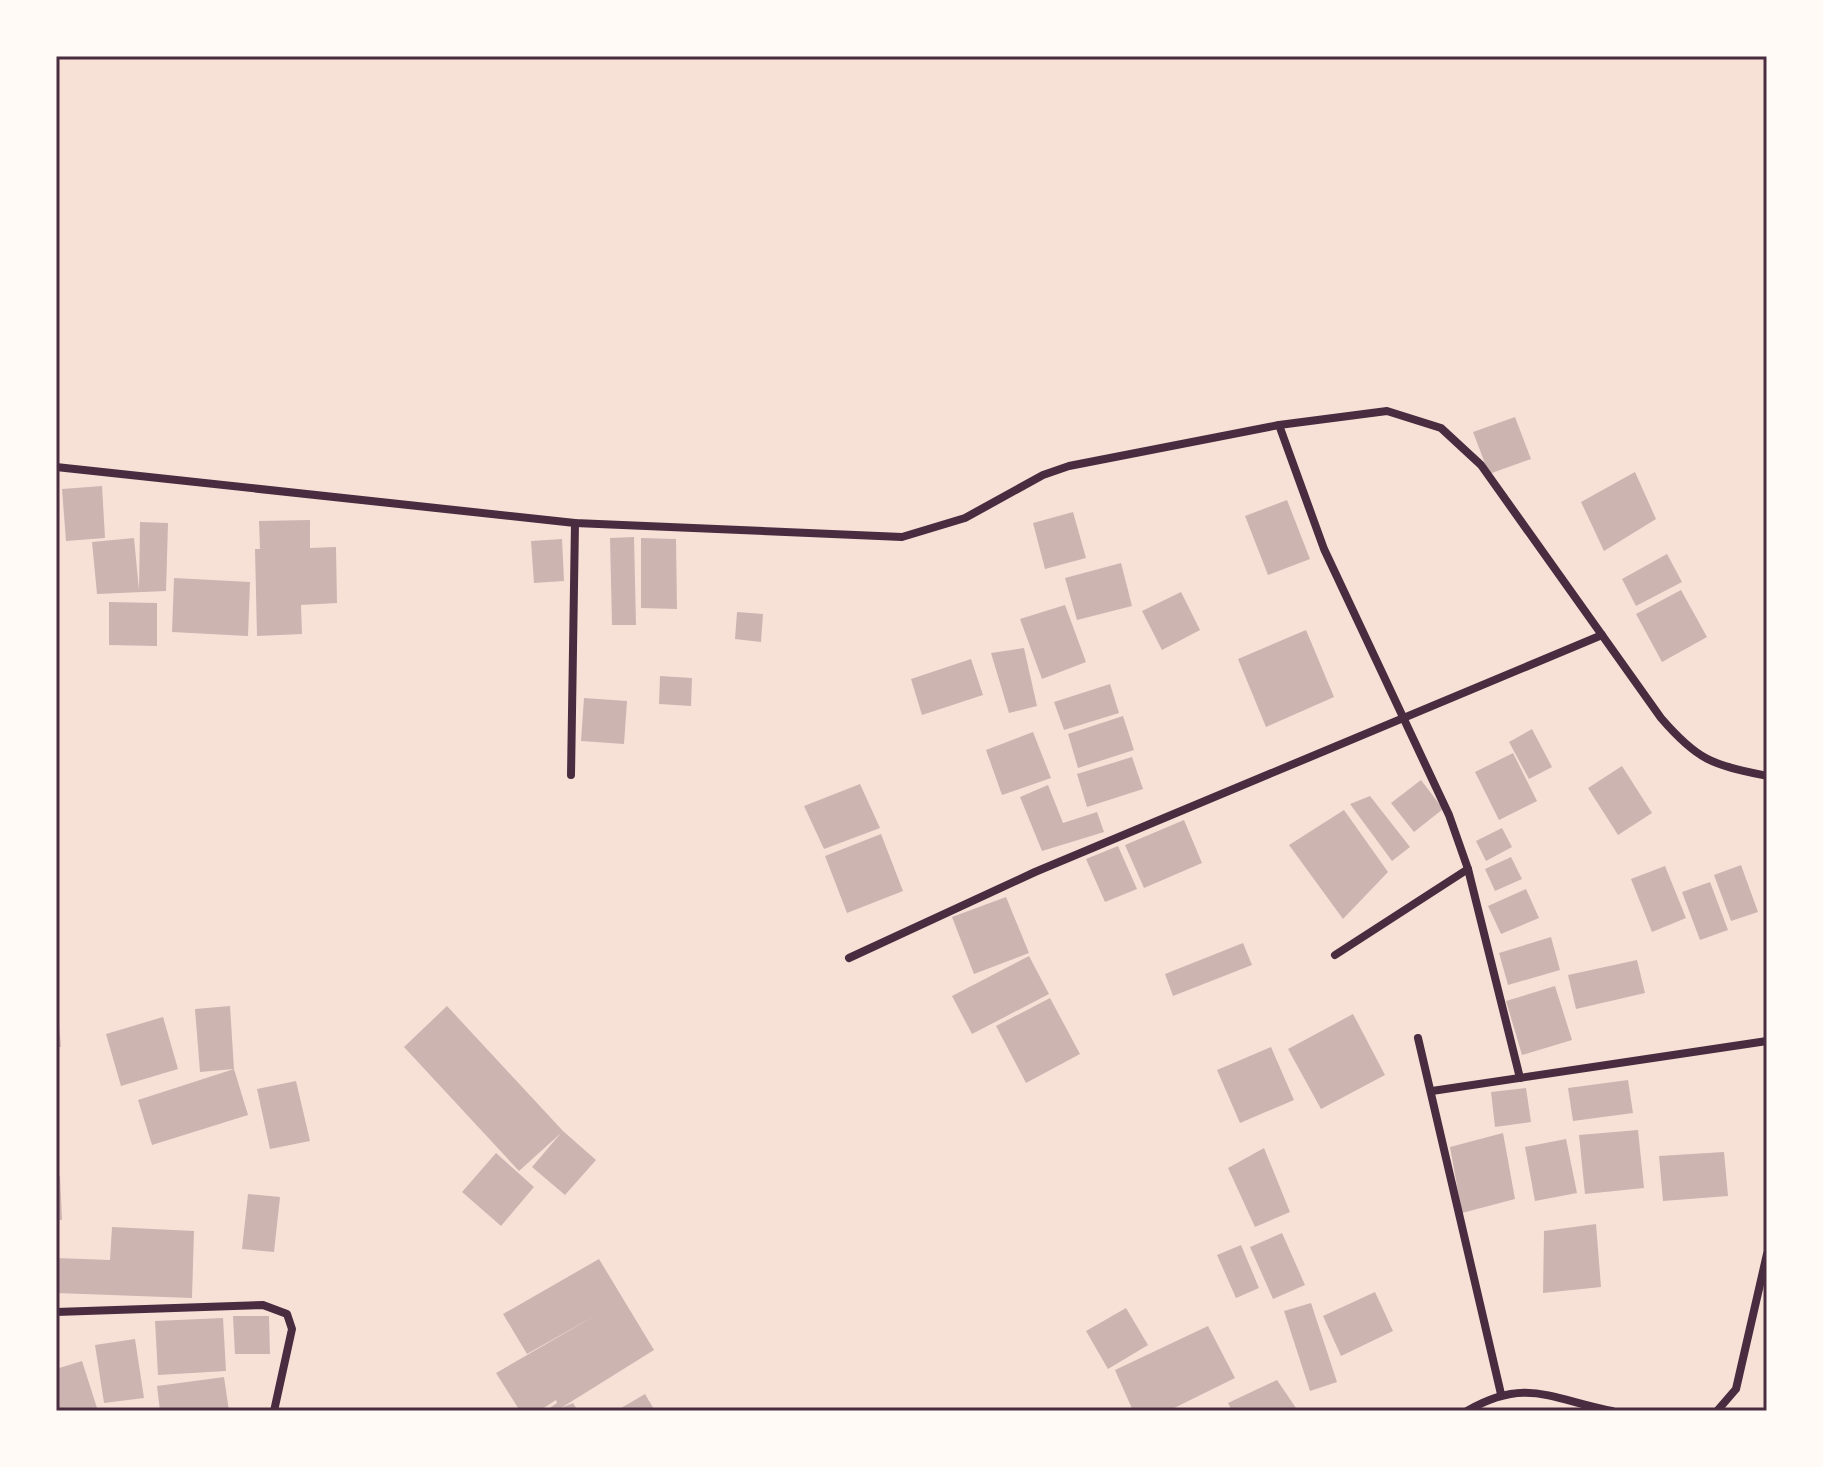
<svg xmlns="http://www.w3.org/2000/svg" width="1823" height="1467" viewBox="0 0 1823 1467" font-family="'DejaVu Sans',sans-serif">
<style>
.building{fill:#ccb4b1}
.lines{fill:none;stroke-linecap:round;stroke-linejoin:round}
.minor{stroke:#4a2c40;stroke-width:8}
.neatline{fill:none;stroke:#4a2c40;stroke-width:3}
</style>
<rect width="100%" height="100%" fill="#f7e1d7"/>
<g class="building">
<polygon points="1515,417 1531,459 1489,474 1473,432"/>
<polygon points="1635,472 1656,519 1604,551 1581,502"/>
<polygon points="102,486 105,538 66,541 62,489"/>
<polygon points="1287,500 1310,559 1268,575 1245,516"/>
<polygon points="1073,512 1086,558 1045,569 1033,523"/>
<polygon points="310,520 310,548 336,547 337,603 301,605 302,634 257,636 255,549 260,549 259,521"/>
<polygon points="140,522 168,523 166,591 97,594 92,542 134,538 139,590"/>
<polygon points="634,537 636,625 612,625 610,538"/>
<polygon points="641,538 676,539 677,609 641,608"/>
<polygon points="562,539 564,581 534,583 531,541"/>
<polygon points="1667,554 1682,582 1636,606 1622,579"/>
<polygon points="1121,563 1132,606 1077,620 1065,578"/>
<polygon points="174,578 250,582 248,636 172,632"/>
<polygon points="1681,590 1707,637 1662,662 1636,614"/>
<polygon points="1181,592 1200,630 1162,650 1142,611"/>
<polygon points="109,602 157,603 157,646 109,645"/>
<polygon points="1065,605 1086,662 1042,679 1020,619"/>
<polygon points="737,612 763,614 761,642 735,639"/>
<polygon points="1306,630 1334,697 1266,727 1238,659"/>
<polygon points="1024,648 1037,706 1009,713 991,653"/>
<polygon points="971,659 983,695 922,715 911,679"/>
<polygon points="660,676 692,678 691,706 659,704"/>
<polygon points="1110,684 1119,713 1064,730 1054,702"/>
<polygon points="584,698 627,701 624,744 581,741"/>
<polygon points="1123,716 1134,750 1078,768 1068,734"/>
<polygon points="1532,729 1552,767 1529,779 1509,742"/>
<polygon points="1033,732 1051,778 1002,795 986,750"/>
<polygon points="1513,753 1537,801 1499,820 1475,772"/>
<polygon points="1132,757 1143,789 1087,807 1077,774"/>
<polygon points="1622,766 1652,813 1618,835 1588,788"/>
<polygon points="1421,780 1443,809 1414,832 1391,803"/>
<polygon points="860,784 880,828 824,849 804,806"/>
<polygon points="1048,785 1063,823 1097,812 1104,832 1042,851 1020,797"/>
<polygon points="1370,796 1410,847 1392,861 1350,804"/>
<polygon points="1344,810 1388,872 1343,919 1289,845"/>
<polygon points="1184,820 1202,863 1144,888 1125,845"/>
<polygon points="1502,828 1512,847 1486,861 1476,841"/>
<polygon points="881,834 903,891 847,913 825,856"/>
<polygon points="1118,846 1137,889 1105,902 1086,859"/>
<polygon points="1511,857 1522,879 1495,891 1485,869"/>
<polygon points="1741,865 1758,912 1731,921 1714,875"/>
<polygon points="1665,866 1686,918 1652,932 1631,879"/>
<polygon points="1710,882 1728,930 1700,940 1682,892"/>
<polygon points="1526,889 1539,918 1501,934 1488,906"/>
<polygon points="1006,897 1029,953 974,974 952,917"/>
<polygon points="1551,937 1560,970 1508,985 1499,953"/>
<polygon points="1243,943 1252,965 1173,996 1165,974"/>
<polygon points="1029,956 1049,994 972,1034 952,996"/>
<polygon points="1637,960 1645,993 1576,1009 1568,975"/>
<polygon points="1555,986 1572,1040 1522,1055 1506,1001"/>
<polygon points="56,988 61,1047 56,1047"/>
<polygon points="1050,998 1080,1054 1026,1083 996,1026"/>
<polygon points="230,1006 234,1069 248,1115 152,1145 138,1100 234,1069 200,1072 195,1009"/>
<polygon points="447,1006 563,1131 596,1160 565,1195 532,1167 561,1133 519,1171 404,1047"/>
<polygon points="1353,1014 1385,1075 1321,1109 1288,1049"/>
<polygon points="163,1017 178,1069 121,1086 106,1034"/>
<polygon points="1271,1047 1294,1100 1240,1123 1217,1070"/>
<polygon points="1628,1080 1633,1113 1573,1121 1568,1088"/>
<polygon points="296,1081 310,1141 270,1149 257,1089"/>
<polygon points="1526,1088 1531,1122 1495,1127 1491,1092"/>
<polygon points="1638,1130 1644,1188 1585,1194 1579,1135"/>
<polygon points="1503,1133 1515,1199 1462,1213 1450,1147"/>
<polygon points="1566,1139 1577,1193 1535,1201 1525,1147"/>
<polygon points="1264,1148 1290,1212 1255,1227 1228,1168"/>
<polygon points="1724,1152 1728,1196 1663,1201 1659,1156"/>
<polygon points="496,1153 534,1187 501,1226 462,1192"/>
<polygon points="60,1176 62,1220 56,1220 56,1177"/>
<polygon points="248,1194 280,1197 274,1252 242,1249"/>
<polygon points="1596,1224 1601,1287 1543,1293 1544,1231"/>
<polygon points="112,1227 194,1231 192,1298 56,1293 56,1258 110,1260"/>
<polygon points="1282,1233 1305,1285 1273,1299 1250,1247"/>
<polygon points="1241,1245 1259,1288 1236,1298 1217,1255"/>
<polygon points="599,1259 654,1350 561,1408 573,1403 578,1411 545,1411 557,1403 556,1400 539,1411 520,1411 496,1373 598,1314 527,1354 503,1314"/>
<polygon points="1375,1292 1393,1331 1341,1356 1323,1316"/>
<polygon points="1311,1303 1337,1382 1310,1391 1284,1311"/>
<polygon points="1126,1308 1148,1345 1108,1369 1086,1331"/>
<polygon points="233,1316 269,1316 270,1354 235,1354"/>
<polygon points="223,1318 226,1371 158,1375 155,1321"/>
<polygon points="1208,1326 1235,1378 1168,1411 1133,1411 1115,1370"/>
<polygon points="135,1339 144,1398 104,1403 95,1345"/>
<polygon points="82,1361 98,1411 56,1411 56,1369"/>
<polygon points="224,1377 229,1411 160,1411 157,1386"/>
<polygon points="1277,1380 1298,1411 1232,1411 1228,1403"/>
<polygon points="645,1394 655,1411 616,1411"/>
</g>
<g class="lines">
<g class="minor">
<polyline points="1279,425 1324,549 1449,815 1468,869 1335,955"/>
<path d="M56 467 575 523 902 537 965 518 1043 475 1069 466 1279 425 1387 411 1441 428 1481 465 1661 718C1699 762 1712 764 1767 776"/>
<polyline points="571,775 575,523"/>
<polyline points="1468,869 1520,1078"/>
<polyline points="849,958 1035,872 1602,635"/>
<polyline points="1418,1038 1501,1394"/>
<polyline points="1432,1091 1767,1041"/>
<polyline points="56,1312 263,1305 287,1314 292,1329 274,1411"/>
<path d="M1467 1411C1526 1377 1551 1399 1612 1411"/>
<polyline points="1717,1411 1736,1389 1767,1254"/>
</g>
</g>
<rect width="1823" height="1467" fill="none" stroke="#fffaf5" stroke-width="116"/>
<rect x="58" y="58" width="1707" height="1351" class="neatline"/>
</svg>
